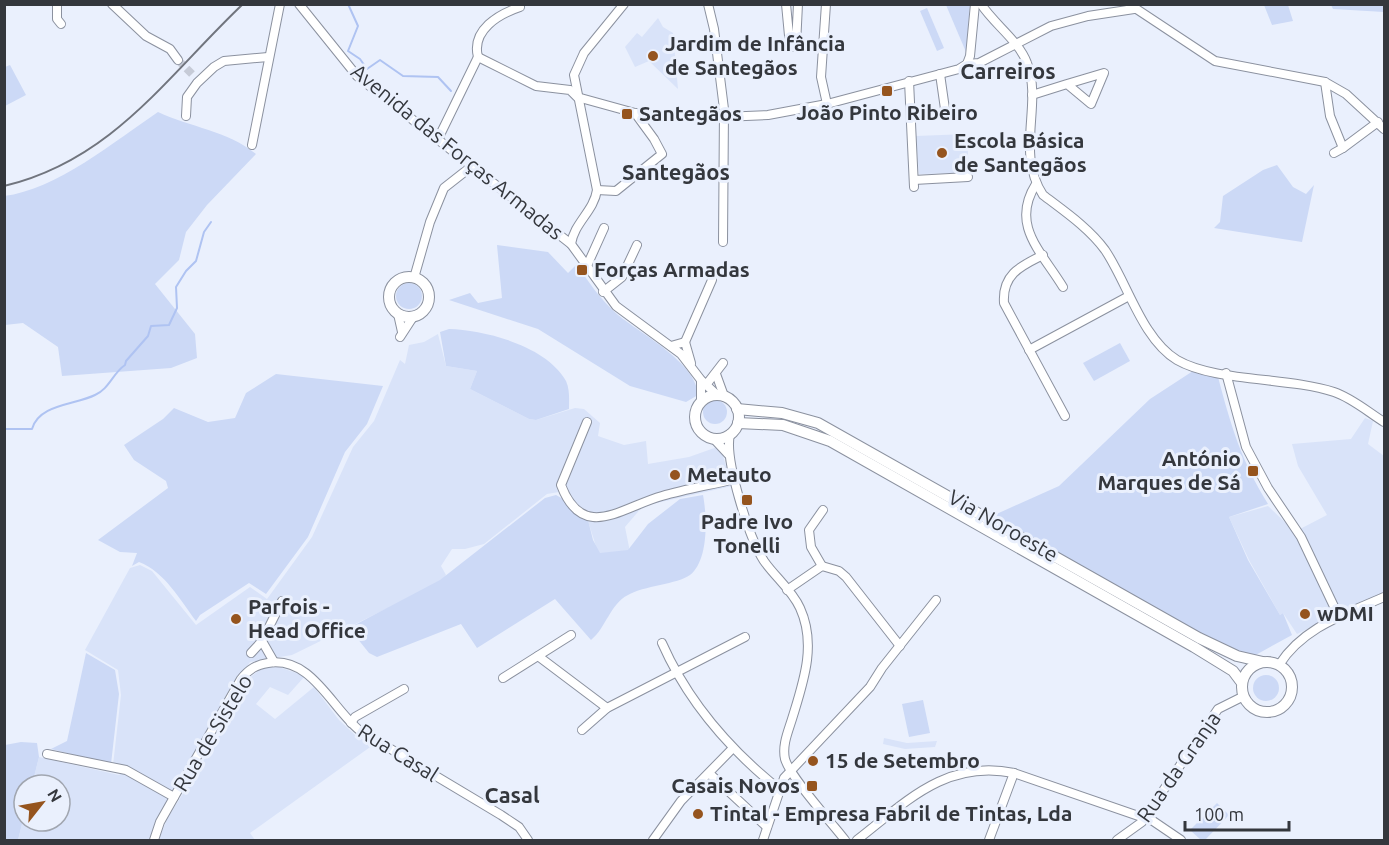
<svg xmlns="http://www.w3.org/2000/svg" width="1389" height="845" viewBox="0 0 1389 845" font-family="Ubuntu,sans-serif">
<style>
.built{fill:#d9e3f9}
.green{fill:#ccd9f6}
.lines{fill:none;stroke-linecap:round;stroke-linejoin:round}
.stream{stroke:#afc3f2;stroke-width:2}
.minor-tunnel{stroke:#c6cbd7;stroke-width:8;stroke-dasharray:8 4;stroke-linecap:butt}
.minor-casing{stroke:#8b919f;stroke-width:10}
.major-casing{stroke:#8b919f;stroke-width:12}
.minor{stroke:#fff;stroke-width:8}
.major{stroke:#fff;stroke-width:10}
.rail{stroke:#71757e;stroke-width:2}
.poi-dot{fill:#95541e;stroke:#eaf0fd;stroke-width:2}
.labels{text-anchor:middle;stroke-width:6;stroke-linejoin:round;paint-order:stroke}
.poi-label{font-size:21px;font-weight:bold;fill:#34373d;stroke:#eaf0fd;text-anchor:start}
.street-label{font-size:21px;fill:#34373d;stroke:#eaf0fd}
.neighbourhood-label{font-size:22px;font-weight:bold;fill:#34373d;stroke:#eaf0fd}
</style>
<rect width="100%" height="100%" fill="#eaf0fd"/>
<g class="built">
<polygon points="658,18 663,27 673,33 678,89 649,61 635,67 625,47 637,33 642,37"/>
<polygon points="967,134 969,173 919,174 916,136"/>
<polygon points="438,334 446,366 477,371 470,389 529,419 536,420 575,408 584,409 600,423 598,436 624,445 646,441 648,464 689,457 720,446 732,486 643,506 625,527 630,552 600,559 588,521 565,504 559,492 547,494 484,544 465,549 452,549 441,566 446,575 441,582 292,655 250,662 172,793 113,765 121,695 118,670 85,650 130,568 140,565 152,571 196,625 250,587 267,599 312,537 353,447 374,421 400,360 405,364 409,345 424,342"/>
<polygon points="1365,418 1373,421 1368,444 1384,456 1384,592 1297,634 1283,613 1280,615 1249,560 1229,517 1268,506 1292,529 1302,528 1327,515 1298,466 1292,444 1351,439"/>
<polygon points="279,667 305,676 288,695 270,687 256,704 275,719 314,687 339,720 355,735 373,745 250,833 255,840 159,840 167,819 224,728 224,717 248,679 262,668"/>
<polygon points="884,738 907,743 937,741 935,747 905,749 883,744"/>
<polygon points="39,757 119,775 123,772 170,797 149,840 18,840 24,816 24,821 60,821 60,785 32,785"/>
</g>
<g class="green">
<polygon points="946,5 970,5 966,52"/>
<polygon points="1264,5 1288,5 1293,21 1272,25"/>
<polygon points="1331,5 1384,5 1384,12 1333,9"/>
<polygon points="927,8 944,48 937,51 920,11"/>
<polygon points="10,65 26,95 5,106 5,67"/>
<path d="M158 112C190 127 228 131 256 154L207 205 186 232 179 260 155 284 195 334 197 358 171 368 62 376 58 347 23 323 5 325 4 196C56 190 115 141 158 112Z"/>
<polygon points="1277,165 1293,187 1306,194 1314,185 1302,242 1214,228 1220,222 1223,196 1263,170"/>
<path d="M497 245 548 252 568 273 577 264C588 282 601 300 618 315 641 334 697 363 698 395L686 402 630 386 538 329 449 300 470 293 478 303 502 298Z"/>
<circle cx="409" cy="296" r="13"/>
<path d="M449 329C485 330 547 346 566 381 570 390 569 400 569 409L536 420 529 419 470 389 477 371 446 366 440 332Z"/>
<polygon points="1120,343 1130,361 1094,381 1083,363"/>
<path d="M1193 371 1218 377C1231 426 1241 460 1268 504L1229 517 1248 560 1280 615 1283 613 1292 635 1252 657 1210 640 992 516 1059 486 1150 399Z"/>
<path d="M276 374 383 386 367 424 345 452 308 537 266 594 249 583 200 615 196 621C180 600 165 572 139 562L132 566 137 553 120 552 98 540 168 488 166 481 134 460 124 445 163 419 174 408 208 422 235 418 246 393Z"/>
<circle cx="715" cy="412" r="12"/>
<path d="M556 495 586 512 593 540 600 553 628 550 648 524 680 499 703 495C707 516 709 560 690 575 678 584 643 586 628 595 610 604 606 628 591 640L555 599 477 648 461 624 377 657 369 653 349 628 440 580 545 498Z"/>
<polygon points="86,653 115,670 119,694 111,764 51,749 67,741"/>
<circle cx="1266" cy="688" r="13"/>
<polygon points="923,700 930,733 909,737 902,704"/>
<polygon points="21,742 37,743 39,757 32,785 24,785 24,816 18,840 6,840 5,745"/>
<polygon points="1217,803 1229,815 1205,840 1201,840 1190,830"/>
</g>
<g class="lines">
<g class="stream">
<polyline points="348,4 358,26 348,51 360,59 367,69 380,60 403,76 438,77 451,91"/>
<path d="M4 429H32C39 404 75 405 95 395 109 389 113 373 125 365L126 361 148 336 151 326 169 325 177 308 176 287 186 271 196 261 204 232 211 222"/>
</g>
<polyline class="minor-tunnel" points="178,60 192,74"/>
<defs>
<g id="minor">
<polyline points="57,4 57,19 61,24"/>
<polyline points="112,4 146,36 170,49 178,60"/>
<polyline points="299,4 357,76 571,244"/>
<path d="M624 4 584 53 574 75 597 190C594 211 574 223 571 244L616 306 681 354 701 380 716 394"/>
<polyline points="708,4 714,29 724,109 723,242"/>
<polyline points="786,4 790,46 793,47 796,45 798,4"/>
<polyline points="826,4 821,77 827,104"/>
<path d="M981 4C994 24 1019 41 1027 63 1043 104 1015 152 1043 195 1064 211 1089 228 1105 250 1127 282 1142 339 1177 360 1215 382 1288 377 1334 392 1352 398 1368 412 1384 422"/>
<polyline points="1129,4 1215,61 1325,82 1346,94 1384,129"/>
<polyline points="478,57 536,86 570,90 577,97 635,113 698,118 768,115 827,104 959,69 967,64 970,56 975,4"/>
<path d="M478 57C471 30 499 14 520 7"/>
<polyline points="967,64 979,63 1051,26 1088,16 1134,9"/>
<polyline points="940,74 946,116"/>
<polyline points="909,81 914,187"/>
<polyline points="1325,82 1330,116 1343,148 1378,122"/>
<polyline points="1032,95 1067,84 1091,104 1104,73 1067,84"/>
<polyline points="186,116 187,97 197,83 214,67 224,61 268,57"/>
<polyline points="438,139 478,57"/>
<polyline points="252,145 280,4"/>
<polyline points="1334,153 1343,148"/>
<polyline points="914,180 968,177"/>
<path d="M1036 184C1010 225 1041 251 1063 287"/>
<polyline points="597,190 616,191 662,154 654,139 635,113"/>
<path d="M1043 255C1021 266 1002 274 1004 303L1065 416"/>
<polyline points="586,268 604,228"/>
<polyline points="414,278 430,222 444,188 472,166"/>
<polyline points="603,292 622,277 637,245"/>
<polyline points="398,314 402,332"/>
<polyline points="400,337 413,317"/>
<polyline points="685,342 712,280"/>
<polyline points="671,346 685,342 691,363"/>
<polyline points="1029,350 1129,296"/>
<polyline points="1226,373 1246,447 1268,488 1301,537 1339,617"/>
<polyline points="716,374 724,396"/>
<polyline points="706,385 723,363"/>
<polyline points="701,401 701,381"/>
<path d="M587 422 561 485C583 543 622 507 662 496 686 489 711 485 735 479"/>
<path d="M730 434C724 459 749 538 764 561 775 577 792 590 800 608 817 645 803 683 792 719 788 732 782 745 785 759 790 777 832 823 845 840"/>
<polyline points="714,439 728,454"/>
<polyline points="822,566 811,547 809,530 823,510"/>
<polyline points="787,590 822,566 839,571 846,577 900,646"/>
<path d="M662 643C688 702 730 750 780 790"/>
<polyline points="251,653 262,641"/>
<polyline points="538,656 607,708"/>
<polyline points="274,662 262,641 282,601"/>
<path d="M1279 665C1303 627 1346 614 1384 597"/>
<polyline points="503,678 571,635"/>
<polyline points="351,723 355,717 404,689"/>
<polyline points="582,730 607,708 745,637"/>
<polyline points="47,754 126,770 174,797"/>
<polyline points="710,774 767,827"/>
<path d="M154 840 160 822 241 679C249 669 256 665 268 663 311 656 331 707 359 730L501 815 519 827 528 840"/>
<polyline points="653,840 681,801 733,748"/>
<polyline points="763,840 784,778 870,687 882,668 936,600"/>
<path d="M857 840C906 802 946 759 1014 773L1153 821 1181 840"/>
<polyline points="989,840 1014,773"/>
<polyline points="1117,840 1142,822 1218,709 1244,696"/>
</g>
<g id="major">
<circle cx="409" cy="297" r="20"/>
<circle cx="717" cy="417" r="22"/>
<polyline points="737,409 782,413 818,423 1199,638 1237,656 1263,662"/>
<polyline points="738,423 783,425 830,441 1194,647 1233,671 1242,683"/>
<circle cx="1267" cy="687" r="25"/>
</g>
</defs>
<use href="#minor" class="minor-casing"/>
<use href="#major" class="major-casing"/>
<use href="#minor" class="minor"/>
<use href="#major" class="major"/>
<path class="rail" d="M4 186C113 160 167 76 243 4"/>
</g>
<g class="poi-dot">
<circle cx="653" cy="56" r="6"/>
<rect x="881" y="85" width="12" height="12" rx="3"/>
<rect x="621" y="108" width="12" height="12" rx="3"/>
<circle cx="942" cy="153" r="6"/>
<rect x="576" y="264" width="12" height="12" rx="3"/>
<rect x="1247" y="465" width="12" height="12" rx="3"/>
<circle cx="675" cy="475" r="6"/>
<rect x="741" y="494" width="12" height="12" rx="3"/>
<circle cx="1305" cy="614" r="6"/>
<circle cx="236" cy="619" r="6"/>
<circle cx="813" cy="761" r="6"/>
<rect x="806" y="780" width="12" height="12" rx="3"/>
<circle cx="698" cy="814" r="6"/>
</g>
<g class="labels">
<g class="poi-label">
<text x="665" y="51">Jardim de Infância<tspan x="665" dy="24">de Santegãos</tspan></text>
<text x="887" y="120" text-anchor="middle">João Pinto Ribeiro</text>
<text x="639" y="121">Santegãos</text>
<text x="954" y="148">Escola Básica<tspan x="954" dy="24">de Santegãos</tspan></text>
<text x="594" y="277">Forças Armadas</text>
<text x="1241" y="466" text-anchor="end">António<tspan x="1241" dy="24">Marques de Sá</tspan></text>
<text x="687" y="482">Metauto</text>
<text x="747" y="529" text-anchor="middle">Padre Ivo<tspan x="747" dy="24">Tonelli</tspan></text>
<text x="248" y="614">Parfois -<tspan x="248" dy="24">Head Office</tspan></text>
<text x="1317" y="621">wDMI</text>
<text x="825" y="768">15 de Setembro</text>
<text x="800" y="793" text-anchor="end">Casais Novos</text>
<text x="710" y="821">Tintal - Empresa Fabril de Tintas, Lda</text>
</g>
<g class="street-label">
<text transform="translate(457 152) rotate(39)" y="7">Avenida das Forças Armadas</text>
<text transform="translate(1003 526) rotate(30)" y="7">Via Noroeste</text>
<text transform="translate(213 733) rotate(-59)" y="7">Rua de Sistelo</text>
<text transform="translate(398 753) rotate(32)" y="7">Rua Casal</text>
<text transform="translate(1179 767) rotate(-55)" y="7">Rua da Granja</text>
</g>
<g class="neighbourhood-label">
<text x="1008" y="79">Carreiros</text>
<text x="676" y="180">Santegãos</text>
<text x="512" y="803">Casal</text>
</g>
</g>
<rect width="1389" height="845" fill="none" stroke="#34373d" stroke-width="12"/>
<g transform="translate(42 803) rotate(59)"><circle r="28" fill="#eaf0fd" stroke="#a1a6b0" stroke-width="1.5"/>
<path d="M0-4.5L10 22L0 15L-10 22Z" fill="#95541e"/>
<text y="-9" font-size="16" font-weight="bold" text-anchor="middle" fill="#34373d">N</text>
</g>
<path d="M1185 821v9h104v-9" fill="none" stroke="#34373d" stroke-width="3"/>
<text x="1194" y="821" font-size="18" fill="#34373d" stroke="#eaf0fd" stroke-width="4.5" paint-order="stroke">100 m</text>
</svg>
